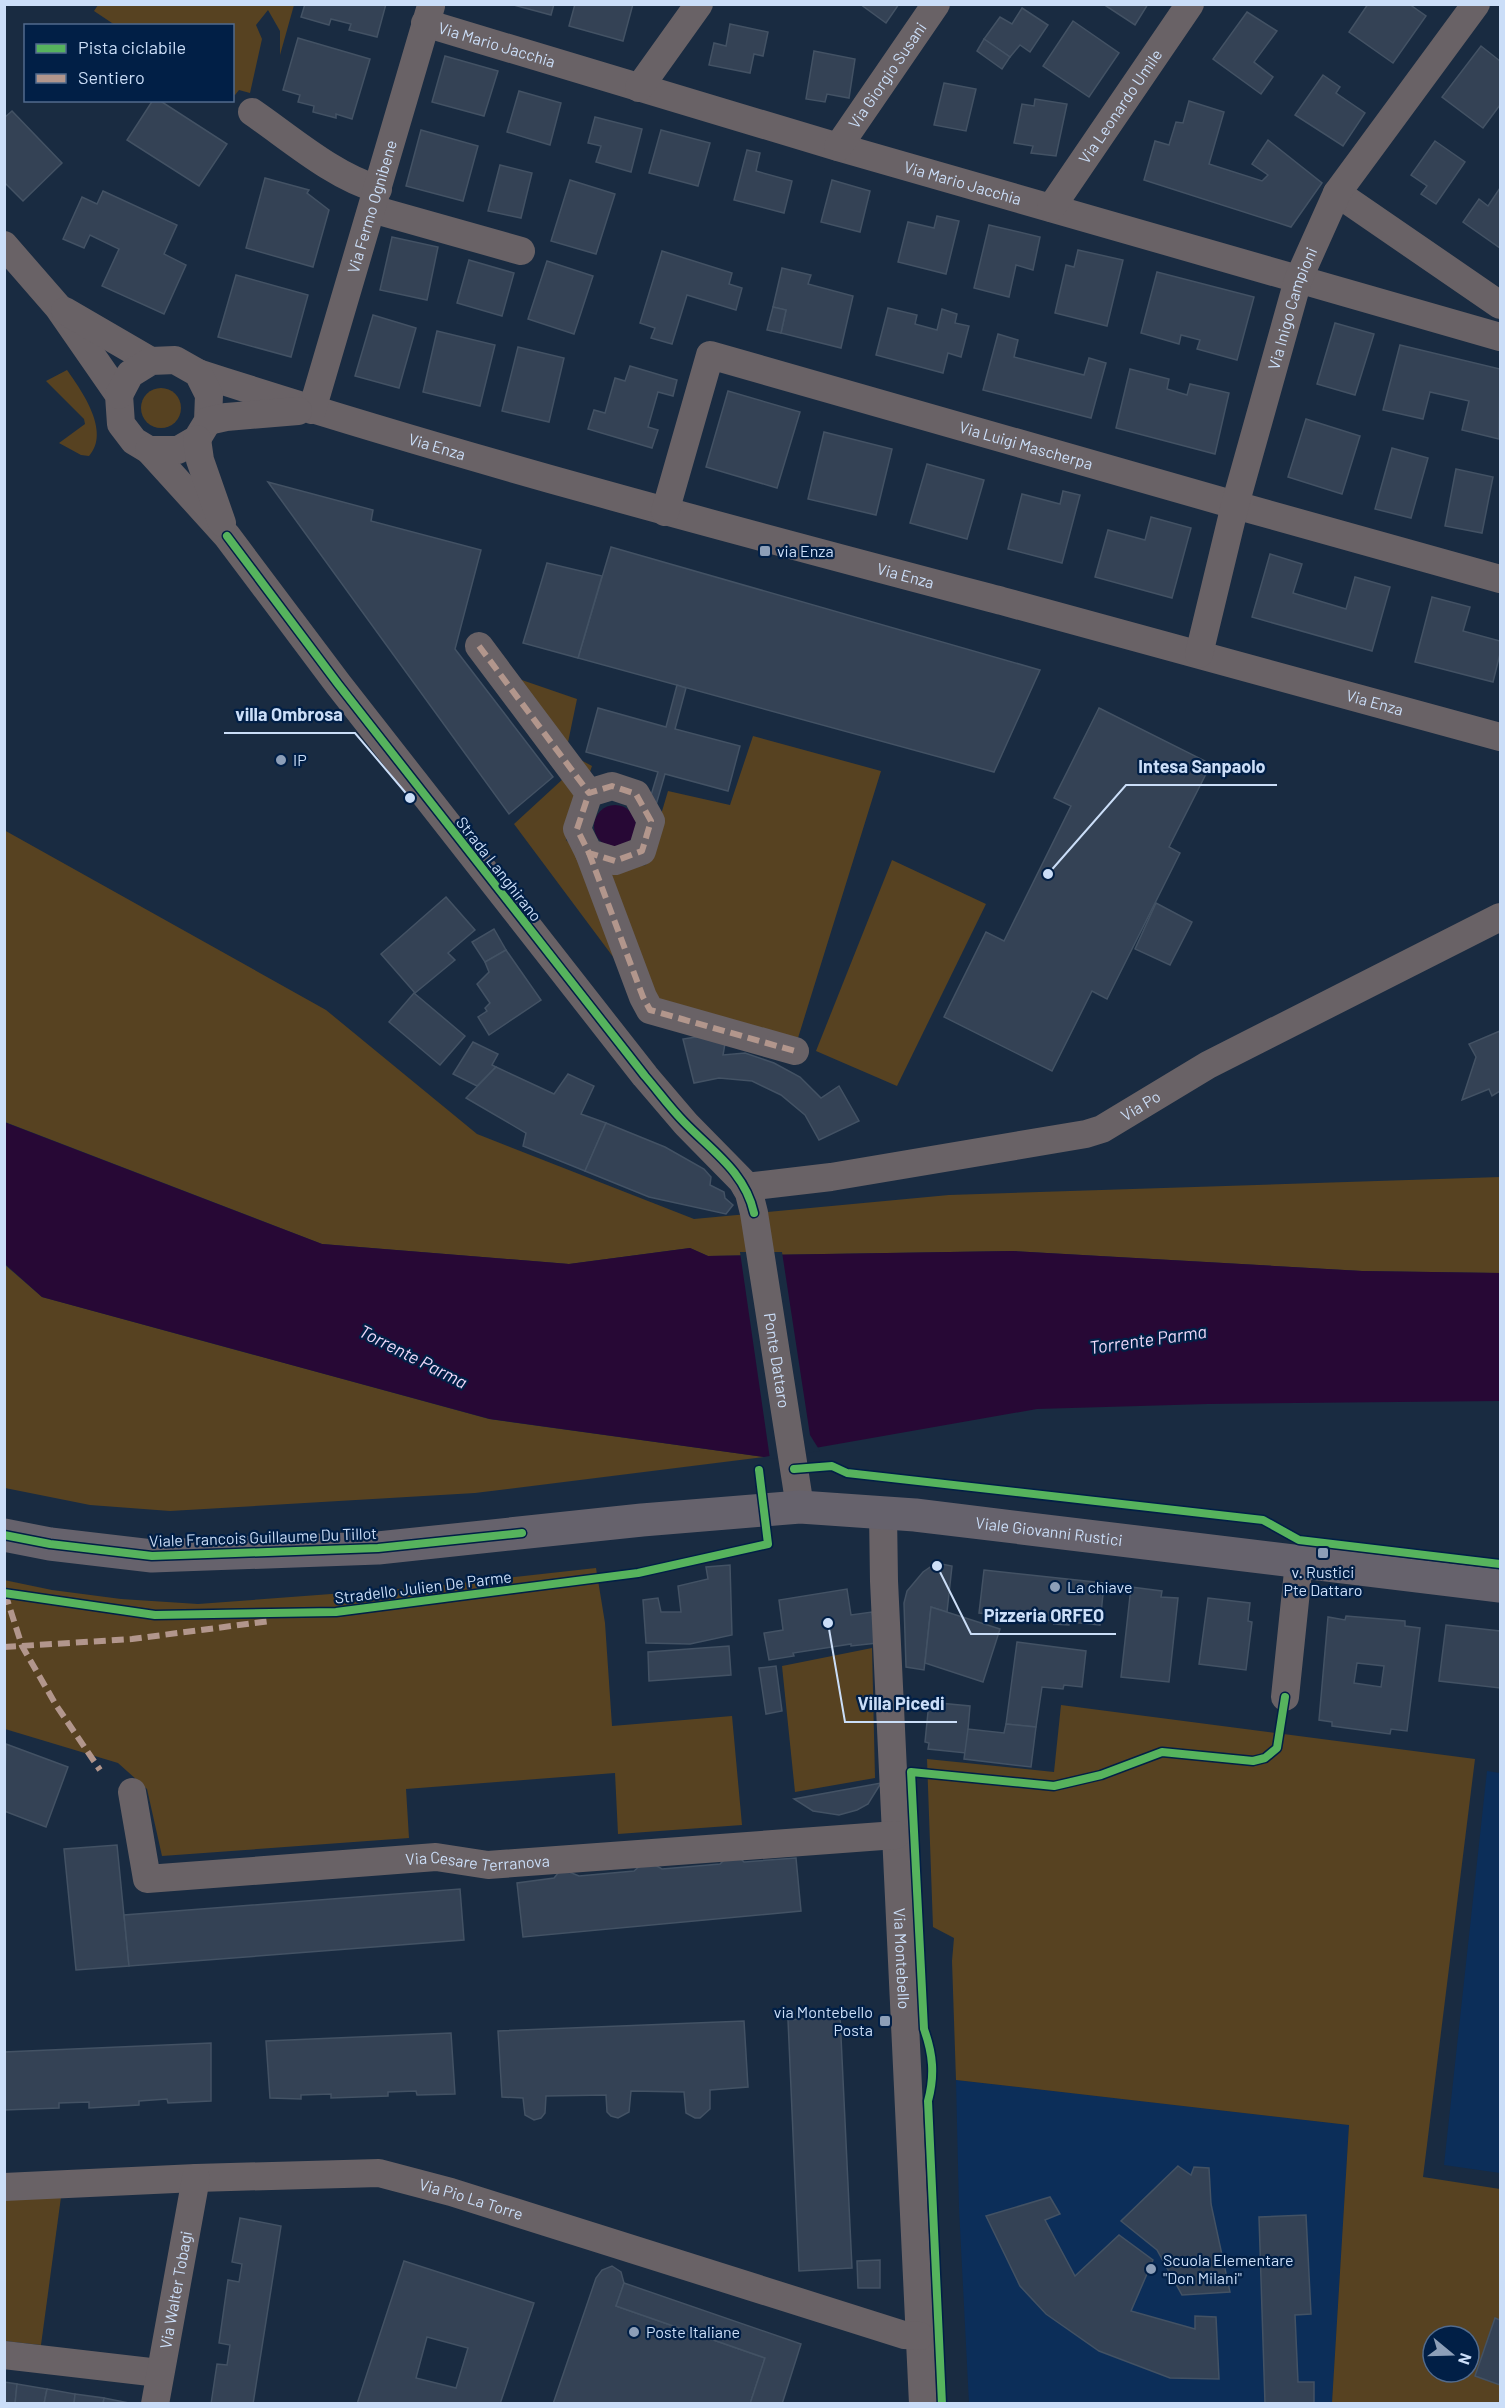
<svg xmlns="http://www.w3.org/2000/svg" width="1505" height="2408" viewBox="0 0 1505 2408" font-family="Barlow,sans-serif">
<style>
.built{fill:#0c2e59}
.green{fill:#574221;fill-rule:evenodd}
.water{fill:#270835}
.pier{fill:#192b41}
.building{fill:#344255;stroke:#435264;stroke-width:1.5;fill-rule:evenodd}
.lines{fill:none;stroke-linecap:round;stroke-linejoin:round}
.minor{stroke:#696266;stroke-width:28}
.major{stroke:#66626c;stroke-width:33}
.quiet{stroke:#b2968c;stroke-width:6;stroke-dasharray:12 6;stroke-linecap:butt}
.cycleway-casing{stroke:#011f46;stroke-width:11}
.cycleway{stroke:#56b35d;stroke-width:8}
.poi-dot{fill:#8d9fb8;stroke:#011f46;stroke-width:2}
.labels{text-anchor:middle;stroke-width:4.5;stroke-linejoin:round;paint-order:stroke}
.street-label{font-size:16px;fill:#cbdef8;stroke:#011f46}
.poi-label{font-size:16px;fill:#cbdef8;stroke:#011f46;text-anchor:start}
.water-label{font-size:18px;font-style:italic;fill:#f0d9f9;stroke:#011f46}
.leader{fill:none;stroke:#cbdef8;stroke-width:2}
.callout-dot{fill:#cbdef8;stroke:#011f46;stroke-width:2}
.callout-label{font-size:18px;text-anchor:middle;font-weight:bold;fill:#cbdef8;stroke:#011f46;stroke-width:4.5;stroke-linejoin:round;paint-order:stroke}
</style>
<rect width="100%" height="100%" fill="#192b41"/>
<g class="built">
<polygon points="1487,1771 1500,1773 1500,2173 1444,2165"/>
<polygon points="956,2080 1349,2125 1332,2403 969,2403 959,2208"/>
</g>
<g class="green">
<polygon points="98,5 98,4 294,5 280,55 280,31 268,10 256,25 262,39 250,93 239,90 235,95 232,93 232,26 115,25 94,11"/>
<path d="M67 370C82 391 111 432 89 456L81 455 59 443 85 424 84 419 46 381Z"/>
<circle cx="161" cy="408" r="20"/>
<polygon points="507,675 577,699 566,752 592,766 566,840 598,871 646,865 668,791 730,805 753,736 881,771 798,1038 643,997 514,824 564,778"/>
<polygon points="4,830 326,1010 477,1134 694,1219 949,1195 1500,1177 1500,1273 1362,1271 1012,1251 708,1256 690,1248 569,1264 322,1244 5,1122"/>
<polygon points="892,860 986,904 897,1086 816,1051"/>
<polygon points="4,1264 42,1297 489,1419 764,1457 475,1493 170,1511 90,1505 5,1488"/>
<polygon points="596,1568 605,1623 612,1726 732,1716 742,1825 618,1834 615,1773 406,1789 409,1838 162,1856 147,1789 118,1763 5,1729 4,1580 52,1590 121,1599 198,1604 425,1587"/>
<polygon points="872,1648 875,1778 795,1792 782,1666"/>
<path d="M1061 1705 1475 1759 1423 2177 1500 2189V2403H1332L1349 2125 956 2080 952 1961 954 1938 933 1927 927 1759 1054 1772ZM1433 2336H1469V2372H1433Z"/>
<polygon points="61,2197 41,2345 5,2341 4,2199"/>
</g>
<g class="water">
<circle cx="615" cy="826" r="21"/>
<polygon points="4,1122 322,1244 569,1264 690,1248 708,1256 1012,1251 1362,1271 1500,1273 1500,1401 1208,1404 1037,1409 764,1457 490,1419 42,1297 5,1264"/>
</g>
<polygon class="pier" points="740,1252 782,1252 810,1435 820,1451 770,1459"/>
<g class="building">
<polygon points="305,4 386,4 377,37 349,30 351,24 331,19 329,25 301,17"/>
<polygon points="510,4 554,4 551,15"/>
<polygon points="575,4 633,4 623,41 569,26"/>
<polygon points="860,4 899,4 886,23"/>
<polygon points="1103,4 1148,4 1135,25"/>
<polygon points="1368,4 1409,4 1426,16 1393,63 1349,32"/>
<polygon points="1022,8 1048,25 1030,52 1020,45 1010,57 984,39 1000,17 1012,24"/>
<polygon points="1247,12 1277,31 1254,62 1273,77 1261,94 1213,59"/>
<polygon points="1073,21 1119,53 1089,97 1043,66"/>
<polygon points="730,24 768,32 763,56 754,54 750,73 709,65 714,43 726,46"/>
<polygon points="298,38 370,59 352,119 336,114 336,118 313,112 314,106 298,102 300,95 283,90"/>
<polygon points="984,39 1010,57 1002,69 977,51"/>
<polygon points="1481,46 1500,61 1500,105 1483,128 1442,97"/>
<polygon points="814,51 855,59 849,98 827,94 825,102 806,99"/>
<polygon points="445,56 498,71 484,116 432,102"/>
<polygon points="1323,75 1340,87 1336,93 1365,113 1343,146 1295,115"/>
<polygon points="944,83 976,89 966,131 934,125"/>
<polygon points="519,91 561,103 550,145 507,132"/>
<polygon points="1035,99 1067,104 1056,156 1031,153 1033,146 1014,143 1022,104 1034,106"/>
<polygon points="153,100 159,100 227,144 199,186 127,140"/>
<polygon points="1189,101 1224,112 1209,164 1262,181 1268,175 1252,164 1268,140 1322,183 1291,227 1144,180 1155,141 1169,145 1176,122 1183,123"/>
<polygon points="12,111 62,163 23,201 4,182 4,118"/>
<polygon points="595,117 642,129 631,172 596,162 601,146 588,143"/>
<polygon points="421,130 478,146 463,201 406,186"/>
<polygon points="661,130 710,143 698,186 649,173"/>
<polygon points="1435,141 1465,162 1436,204 1421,194 1427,186 1411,175"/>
<polygon points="747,150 760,153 756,171 792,181 784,213 734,200"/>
<polygon points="500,165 532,173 521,218 488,211"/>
<polygon points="265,178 309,190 307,193 329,210 313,267 246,248"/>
<polygon points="570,180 615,194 596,254 551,241"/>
<polygon points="832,180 870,191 860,232 821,222"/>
<polygon points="1500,188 1500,248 1463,222 1479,199 1488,206"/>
<polygon points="103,191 177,225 164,254 186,265 164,314 102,286 119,249 90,235 84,248 63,239 82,197 97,204"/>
<polygon points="937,216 959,221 946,274 898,262 908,222 934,228"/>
<polygon points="989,225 1040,237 1033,270 1016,265 1009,297 974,288"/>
<polygon points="392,237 438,247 427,300 380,290"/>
<polygon points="1078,250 1123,260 1107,326 1055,313 1066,265 1074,267"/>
<polygon points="662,251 732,273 729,284 742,288 736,310 687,295 672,344 651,338 655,328 640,323"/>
<polygon points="469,260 514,273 502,316 457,303"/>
<polygon points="547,261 593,276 574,334 528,319"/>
<polygon points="782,268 811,275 808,284 853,296 841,348 781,333 786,310 773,307"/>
<polygon points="1157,272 1254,297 1237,360 1197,349 1200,340 1181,335 1179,344 1141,333"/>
<polygon points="236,275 308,295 291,357 218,337"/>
<polygon points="773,307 786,310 781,333 767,330"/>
<polygon points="888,308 917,315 915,324 937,330 942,309 957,314 955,323 969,326 961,357 948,353 943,373 876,355"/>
<polygon points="373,315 416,328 399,388 355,376"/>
<polygon points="1335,323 1374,334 1355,395 1317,384"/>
<polygon points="437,331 495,345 480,406 423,392"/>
<polygon points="998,334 1018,340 1014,357 1084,375 1089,358 1106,363 1091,418 983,390"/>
<polygon points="1400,345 1500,369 1499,439 1462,430 1469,401 1430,392 1423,419 1383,410"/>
<polygon points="518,347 564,358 549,422 502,411"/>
<polygon points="630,366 677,380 673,396 658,392 648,427 658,430 652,448 588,429 594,410 605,413 615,378 625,381"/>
<polygon points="1130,369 1169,379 1167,389 1187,395 1190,384 1229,393 1215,454 1116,428"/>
<polygon points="728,391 800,412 777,488 706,467"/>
<polygon points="1306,419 1360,436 1342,494 1288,477"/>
<polygon points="824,432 892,449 876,515 808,499"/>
<polygon points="1392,448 1428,458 1411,518 1375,509"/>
<polygon points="927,464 984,480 967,539 910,523"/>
<polygon points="1456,469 1493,477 1482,533 1445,526"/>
<polygon points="268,482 373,510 371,521 481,550 455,649 553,777 509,814"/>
<polygon points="1063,491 1080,495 1062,563 1008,549 1022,494 1060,504"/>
<polygon points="1151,517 1191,528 1172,598 1095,577 1108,530 1145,540"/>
<polygon points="611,547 1040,670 994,772 578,658"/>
<polygon points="1270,554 1302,564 1293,593 1346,609 1355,577 1390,587 1372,651 1252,617"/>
<polygon points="547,563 602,576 578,658 523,643"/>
<polygon points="1432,597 1470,607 1463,631 1500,641 1500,654 1493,682 1415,662"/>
<polygon points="677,685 686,688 675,729 740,746 728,791 665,774 656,805 649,802 658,772 586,752 598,708 666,727"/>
<polygon points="1099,708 1211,764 1169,847 1180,853 1107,999 1092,991 1052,1071 944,1017 986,932 1004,941 1071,806 1054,798"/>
<polygon points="446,897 475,930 448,953 455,960 415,993 381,954"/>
<polygon points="1156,903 1192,922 1170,965 1135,949"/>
<polygon points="494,929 506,950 485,962 472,942"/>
<polygon points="506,950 541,1000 489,1035 478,1017 487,1011 485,1008 490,1003 477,984 489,972 485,962"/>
<polygon points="414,993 465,1036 440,1065 389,1022"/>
<polygon points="1500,1031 1500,1091 1492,1096 1489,1089 1462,1100 1476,1057 1469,1044"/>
<polygon points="727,1032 723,1055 745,1053 774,1063 800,1077 821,1098 839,1086 859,1121 819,1140 805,1115 781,1095 752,1081 719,1078 694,1083 683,1039"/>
<polygon points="473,1042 498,1054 492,1065 496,1067 477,1086 453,1074"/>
<polygon points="496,1067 554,1094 568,1074 594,1086 581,1114 606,1123 585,1171 523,1146 526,1133 466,1098"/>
<polygon points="606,1123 665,1147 704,1169 711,1177 710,1185 724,1192 725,1198 733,1205 726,1214 649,1197 585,1171"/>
<polygon points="936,1563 952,1566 947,1612 931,1607 924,1670 906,1667 904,1603 907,1591 923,1572"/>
<polygon points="730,1565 732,1635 690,1644 646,1643 643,1600 658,1598 661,1612 681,1612 678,1586 708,1579 706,1567"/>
<polygon points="984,1570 1104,1583 1100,1625 1070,1622 1069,1625 1054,1624 1055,1621 979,1613"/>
<polygon points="1131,1587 1162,1591 1161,1597 1178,1598 1169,1682 1121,1677"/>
<polygon points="847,1589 851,1615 872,1612 877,1643 851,1646 851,1644 793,1653 794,1656 769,1660 764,1633 783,1630 779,1600"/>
<polygon points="1208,1598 1250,1603 1248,1621 1252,1622 1246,1670 1199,1664"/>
<polygon points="931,1607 1000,1629 983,1682 925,1663"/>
<path d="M1346 1616 1405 1621V1626L1420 1628 1407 1731 1391 1729 1390 1734 1332 1726V1722L1319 1720 1328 1617 1345 1620ZM1357 1663 1384 1666 1381 1687 1354 1683Z"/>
<polygon points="1446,1625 1500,1631 1500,1688 1439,1681"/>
<polygon points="1017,1642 1086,1651 1082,1687 1064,1685 1063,1689 1042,1687 1036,1727 1006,1724"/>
<polygon points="729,1646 731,1675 649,1681 648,1652"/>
<polygon points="776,1666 782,1711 766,1714 759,1668"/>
<polygon points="929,1702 970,1706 966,1753 928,1749 929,1743 925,1742"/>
<polygon points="1006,1724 1036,1727 1031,1767 964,1759 968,1729 1004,1733"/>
<polygon points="6,1744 68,1767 46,1827 4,1811"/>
<polygon points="881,1783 868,1804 857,1810 839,1815 813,1811 794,1799"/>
<polygon points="117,1845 129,1966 76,1970 64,1849"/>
<polygon points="727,1857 740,1858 744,1862 796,1858 801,1911 523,1937 517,1883 554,1878 559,1872 567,1871 579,1876 634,1871 640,1866 655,1865 662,1869 720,1864"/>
<polygon points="460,1889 464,1940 129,1966 124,1915"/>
<polygon points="840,2016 852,2268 799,2271 788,2020"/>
<polygon points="744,2021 748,2087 710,2090 710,2109 700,2118 695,2118 686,2113 684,2092 631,2091 629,2112 618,2118 611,2116 607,2112 606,2095 546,2096 545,2113 541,2118 534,2120 525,2115 523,2098 502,2097 498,2031"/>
<polygon points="451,2033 455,2094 417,2095 416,2091 388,2092 388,2096 331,2098 331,2094 301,2095 301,2099 270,2098 266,2041"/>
<polygon points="211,2043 211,2101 168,2103 167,2099 139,2101 139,2105 89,2108 89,2102 59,2103 59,2108 4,2110 4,2052"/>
<polygon points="1178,2166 1191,2175 1194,2167 1209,2168 1211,2204 1230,2292 1182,2295 1157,2250 1121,2221"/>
<polygon points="1050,2197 1060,2214 1045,2220 1075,2276 1119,2235 1153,2260 1131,2311 1195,2329 1195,2316 1216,2317 1219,2379 1170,2378 1099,2351 1046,2314 1020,2286 986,2216"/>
<polygon points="1306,2215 1311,2314 1295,2315 1298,2382 1314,2382 1314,2404 1265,2404 1259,2217"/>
<polygon points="240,2218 281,2226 253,2404 211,2404 217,2364 227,2365 230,2345 219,2343 228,2280 239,2282 242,2264 232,2262"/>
<polygon points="880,2260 880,2288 858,2288 857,2261"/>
<path d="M404 2261 534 2303 500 2404H357ZM427 2337 468 2348 456 2388 416 2378Z"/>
<polygon points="612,2266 621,2272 624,2283 616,2306 765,2358 750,2404 553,2404 596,2278 602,2270"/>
<polygon points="624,2283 801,2344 782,2404 750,2404 765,2358 616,2306"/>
<polygon points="1495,2318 1500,2320 1500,2385 1475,2376"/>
<polygon points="4,2382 17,2384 15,2404 4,2404"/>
<polygon points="17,2384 47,2389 44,2404 15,2404"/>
<polygon points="47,2389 75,2394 74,2404 44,2404"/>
<polygon points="75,2394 104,2398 103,2404 74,2404"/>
<polygon points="104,2398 134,2404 103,2404"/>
</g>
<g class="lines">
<g class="minor">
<path id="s1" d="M425 23 838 147 1500 337"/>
<polyline points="639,88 699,4"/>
<path d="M252 112C290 138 333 176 378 189"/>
<path id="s2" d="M838 147 936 4"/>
<polyline points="1337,193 1500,305"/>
<path id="s3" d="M1051 208 1190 4"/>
<polyline points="372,209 521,251"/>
<path id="s4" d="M4 245 58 307 119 395 121 424 134 441 149 450 227 536 338 684 645 1076 686 1124 742 1181 749 1193 754 1213 800 1507"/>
<polyline points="65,311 151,361"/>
<path id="s5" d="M198 373C463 459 733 530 1002 601 1169 646 1335 691 1500 737"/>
<polyline points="119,395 130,374 151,361 175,360 198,373 209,395 208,421 197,439 178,450 149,450"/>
<path id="s6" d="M312 410 431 6"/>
<polyline points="208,421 226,417 298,411"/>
<polyline points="197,439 200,460 222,523"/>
<path id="s7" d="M665 512 710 355 1235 505 1500 579"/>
<polyline points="479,646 589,793 612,786 636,794 651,821 642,851 615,861 589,853 577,829 589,793"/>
<path id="s8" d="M1199 654 1235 505 1298 280 1337 193 1476 4"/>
<polyline points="589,853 643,997 650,1010 795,1051"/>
<path id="s9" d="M746 1187 831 1177 1086 1134 1102 1129 1208 1065 1500 917"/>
<path id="s10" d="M883 1513 884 1581 923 2404"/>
<polyline points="1285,1697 1299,1562"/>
<path id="s11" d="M132 1792 147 1879 436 1857 488 1865 896 1835"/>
<path id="s12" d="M4 2187 196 2178 379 2173 451 2192 904 2335 920 2336"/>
<polyline points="4,2355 159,2373"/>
<path id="s13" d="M155 2404 196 2178"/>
</g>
<path class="major" id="s14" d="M4 1535 50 1544 152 1556 378 1548 642 1520 800 1507 915 1515 1500 1586"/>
<g class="quiet">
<polyline points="479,646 589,793 612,786 636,794 651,821 642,851 615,861 589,853 577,829 589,793"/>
<polyline points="589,853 643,997 650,1010 795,1051"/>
<polyline points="5,1593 22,1646 56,1705 100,1770"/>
<polyline points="4,1647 132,1639 270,1621"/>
</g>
<defs>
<g id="cycleway">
<path d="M227 536 338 684 645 1076C658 1091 670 1108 684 1122 712 1151 745 1172 754 1213"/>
<polyline points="794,1469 832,1466 847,1473 1263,1520 1299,1540 1500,1564"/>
<polyline points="4,1535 50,1544 152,1556 378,1548 522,1533"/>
<polyline points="4,1593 155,1615 336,1612 638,1573 768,1544 759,1470"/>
<path d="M942 2404 928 2101C935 2075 933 2054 924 2029L911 1772 1054 1786 1101 1775 1162 1752 1253 1761 1265 1758 1277 1748 1285 1697"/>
</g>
</defs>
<use href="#cycleway" class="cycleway-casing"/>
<use href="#cycleway" class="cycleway"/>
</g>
<g class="poi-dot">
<rect x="759" y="545" width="12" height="12" rx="3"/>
<circle cx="281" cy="760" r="6"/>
<rect x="1317" y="1547" width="12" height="12" rx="3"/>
<circle cx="1055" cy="1587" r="6"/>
<rect x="879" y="2015" width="12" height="12" rx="3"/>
<circle cx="1151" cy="2269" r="6"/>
<circle cx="634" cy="2332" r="6"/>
</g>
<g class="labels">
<g class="street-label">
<text dy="6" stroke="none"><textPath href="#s1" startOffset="75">Via Mario Jacchia</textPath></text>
<text dy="6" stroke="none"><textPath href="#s2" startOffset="87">Via Giorgio Susani</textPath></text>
<text dy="6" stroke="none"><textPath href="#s3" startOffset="123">Via Leonardo Umile</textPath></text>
<text dy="6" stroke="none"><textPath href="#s1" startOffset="561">Via Mario Jacchia</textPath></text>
<text dy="6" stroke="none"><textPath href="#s6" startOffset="212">Via Fermo Ognibene</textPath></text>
<text dy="6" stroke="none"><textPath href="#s8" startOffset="358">Via Inigo Campioni</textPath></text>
<text dy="6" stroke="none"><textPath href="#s7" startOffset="492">Via Luigi Mascherpa</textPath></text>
<text dy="6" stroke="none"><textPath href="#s5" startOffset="250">Via Enza</textPath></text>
<text dy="6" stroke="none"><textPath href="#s5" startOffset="736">Via Enza</textPath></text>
<text dy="6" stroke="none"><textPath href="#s5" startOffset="1222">Via Enza</textPath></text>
<text transform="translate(499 869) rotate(52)" y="6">Strada Langhirano</text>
<text dy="6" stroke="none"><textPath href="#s9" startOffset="406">Via Po</textPath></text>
<text dy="6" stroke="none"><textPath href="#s4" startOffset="1383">Ponte Dattaro</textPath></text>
<text dy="6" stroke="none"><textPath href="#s14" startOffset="1050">Viale Giovanni Rustici</textPath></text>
<text transform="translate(263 1537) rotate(-2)" y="6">Viale Francois Guillaume Du Tillot</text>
<text transform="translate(423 1587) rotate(-7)" y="6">Stradello Julien De Parme</text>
<text dy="6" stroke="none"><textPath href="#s11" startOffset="420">Via Cesare Terranova</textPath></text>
<text dy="6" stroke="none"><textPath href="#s10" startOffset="446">Via Montebello</textPath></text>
<text dy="6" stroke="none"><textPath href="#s12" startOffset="471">Via Pio La Torre</textPath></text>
<text dy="6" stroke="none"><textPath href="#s13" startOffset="116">Via Walter Tobagi</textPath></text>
</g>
<g class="poi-label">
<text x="777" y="557">via Enza</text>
<text x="293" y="766">IP</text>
<text x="1323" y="1578" text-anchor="middle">v. Rustici<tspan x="1323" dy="18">Pte Dattaro</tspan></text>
<text x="1067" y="1593">La chiave</text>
<text x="873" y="2018" text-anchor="end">via Montebello<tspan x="873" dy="18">Posta</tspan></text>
<text x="1163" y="2266">Scuola Elementare<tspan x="1163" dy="18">"Don Milani"</tspan></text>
<text x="646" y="2338">Poste Italiane</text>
</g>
<g class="water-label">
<text transform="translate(1148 1340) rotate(-8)" y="6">Torrente Parma</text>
<text transform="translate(413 1357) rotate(27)" y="6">Torrente Parma</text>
</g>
</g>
<path class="leader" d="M410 798L355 733H224M1048 874L1126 785H1277M937 1566L971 1634H1116M828 1623L845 1722H957"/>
<g class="callout-dot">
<circle cx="410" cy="798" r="6"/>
<circle cx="1048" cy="874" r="6"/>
<circle cx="937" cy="1566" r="6"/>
<circle cx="828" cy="1623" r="6"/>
</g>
<g class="callout-label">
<text x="289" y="721">villa Ombrosa</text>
<text x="1202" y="773">Intesa Sanpaolo</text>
<text x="1044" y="1622">Pizzeria ORFEO</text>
<text x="901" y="1710">Villa Picedi</text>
</g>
<rect width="1505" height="2408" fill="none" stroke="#cbdef8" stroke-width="12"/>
<rect x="24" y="24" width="210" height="78" fill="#011f46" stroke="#526b8d" stroke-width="1.5"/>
<rect x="36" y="44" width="30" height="9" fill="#56b35d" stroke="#526b8d" stroke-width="1.5"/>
<text x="78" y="54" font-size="18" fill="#cbdef8">Pista ciclabile</text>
<rect x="36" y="74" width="30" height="9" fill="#b2968c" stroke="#526b8d" stroke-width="1.5"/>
<text x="78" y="84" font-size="18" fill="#cbdef8">Sentiero</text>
<g transform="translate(1451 2354) rotate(109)"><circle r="28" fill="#011f46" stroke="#526b8d" stroke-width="1.5"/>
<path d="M0-4.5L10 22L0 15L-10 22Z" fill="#8d9fb8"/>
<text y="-9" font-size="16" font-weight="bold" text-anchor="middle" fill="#cbdef8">N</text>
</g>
</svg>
